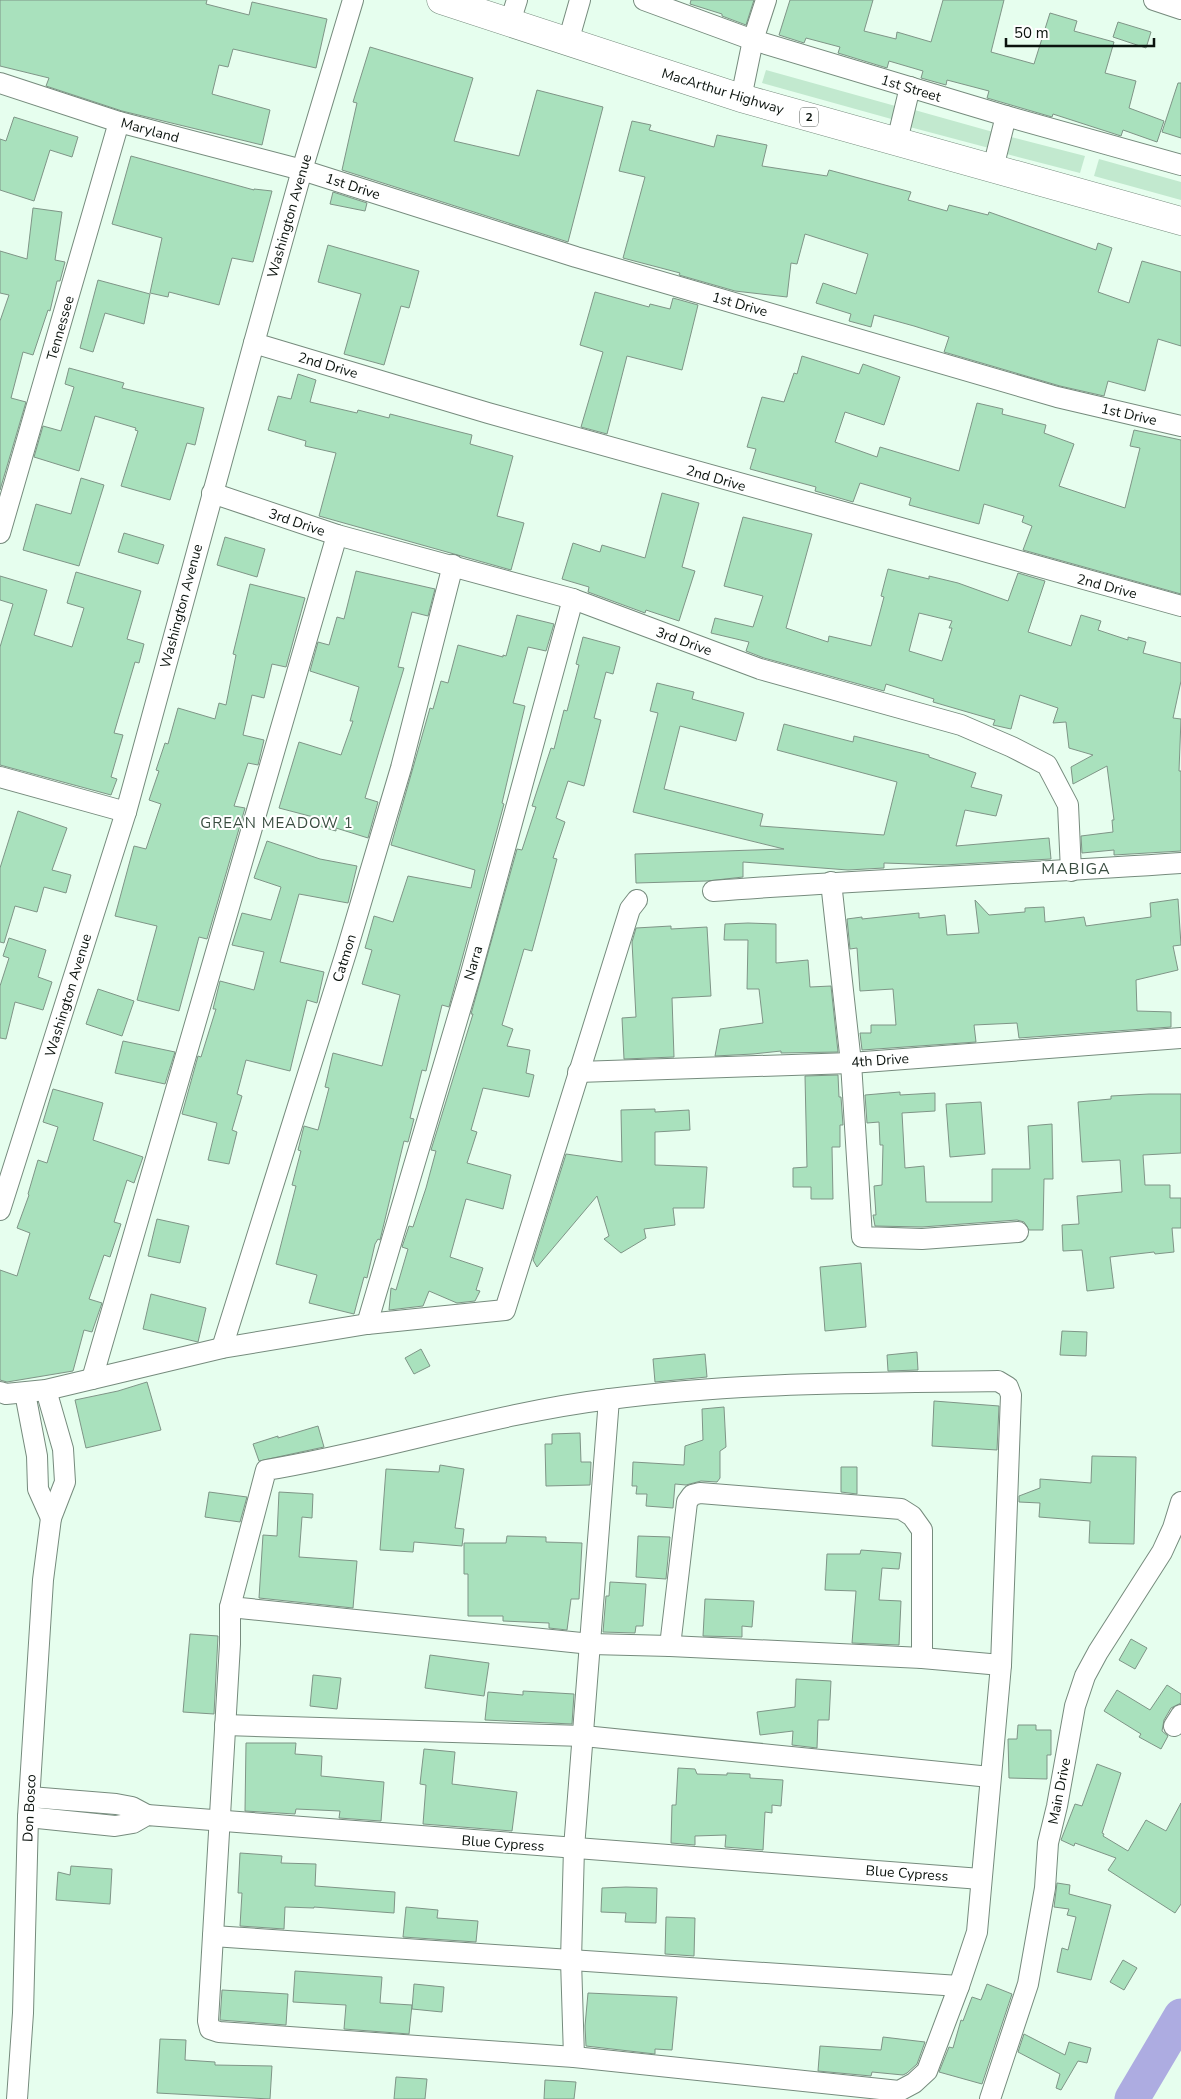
<svg xmlns="http://www.w3.org/2000/svg" width="1181" height="2099" viewBox="0 0 1181 2099" font-family="'Nunito Sans',sans-serif">
<style>
.green{fill:#c2e9cf}
.lines{fill:none;stroke-linecap:round;stroke-linejoin:round}
.river{stroke:#adace1;stroke-width:35}
.building{fill:#a9e1bd;stroke:#7f9587;fill-rule:evenodd}
.minor-casing{stroke:#768b7d;stroke-width:22}
.highway-casing{stroke:#768b7d;stroke-width:29}
.minor{stroke:#fff;stroke-width:20}
.highway{stroke:#fff;stroke-width:28}
.labels{text-anchor:middle;stroke-width:4;stroke-linejoin:round;paint-order:stroke}
.shield{fill:#fff;stroke:#545a56;stroke-width:1}
.shield-label{font-size:12px;font-weight:bold;fill:#0b130e}
.street-label{font-size:14px;fill:#0b130e;stroke:#fff}
.neighbourhood-label{font-size:15px;letter-spacing:1px;fill:#394d40;stroke:#fff}
.quarter-label{font-size:16px;letter-spacing:1px;fill:#394d40;stroke:#fff}
</style>
<rect width="100%" height="100%" fill="#e6feee"/>
<g class="green">
<polygon points="766,70 899,107 895,120 762,83"/>
<polygon points="911,109 993,132 989,148 906,126"/>
<polygon points="1007,136 1085,156 1080,173 1003,153"/>
<polygon points="1099,159 1181,182 1181,200 1094,176"/>
</g>
<g class="lines">
<polyline class="river" points="1132,2099 1181,2016"/>
</g>
<g class="building">
<polygon points="0,0 207,0 206,4 249,15 252,2 327,19 316,68 233,49 228,67 219,65 212,94 270,110 262,145 122,111 46,86 49,78 0,66"/>
<polygon points="691,0 754,0 746,25 722,16 722,14 690,4"/>
<polygon points="790,0 873,0 864,31 896,39 897,32 931,42 943,0 1004,0 991,52 1034,64 1050,13 1077,21 1074,31 1114,42 1105,73 1136,81 1129,108 1164,121 1157,142 1123,130 1121,136 1053,114 1052,117 987,98 989,91 947,80 946,85 921,78 923,71 889,61 887,68 838,53 840,47 806,38 804,43 779,35"/>
<polygon points="1118,22 1151,32 1146,48 1113,37"/>
<polygon points="370,47 473,78 454,141 519,156 537,90 603,107 568,242 342,170 357,103 353,102"/>
<polygon points="1178,83 1181,83 1181,138 1162,132"/>
<polygon points="14,117 78,137 72,157 50,150 34,201 0,190 0,139 6,141"/>
<polygon points="632,121 651,125 649,130 714,147 717,135 767,145 762,166 827,176 829,170 911,192 908,200 947,211 949,205 988,215 989,212 1096,250 1098,243 1112,248 1098,292 1129,303 1142,261 1181,272 1181,346 1158,339 1145,391 1108,381 1104,396 1060,386 944,352 949,337 914,326 874,315 871,327 849,321 851,314 816,303 823,283 856,294 868,254 805,234 797,264 791,263 787,297 735,291 679,275 680,273 623,258 645,177 619,171"/>
<polygon points="131,156 254,190 254,189 272,191 253,262 232,258 219,305 169,292 168,297 150,293 162,238 112,224"/>
<polygon points="333,192 367,203 365,211 330,204"/>
<polygon points="33,208 62,212 55,260 65,262 60,281 57,281 50,311 48,310 33,355 23,352 11,398 26,402 0,490 0,321 9,295 0,293 0,251 27,259"/>
<polygon points="328,245 419,271 409,308 401,306 384,365 344,354 361,294 318,282"/>
<polygon points="98,280 150,294 144,324 105,313 93,352 80,348"/>
<polygon points="595,292 649,307 650,304 670,309 673,298 698,305 682,370 627,356 607,434 581,427 603,352 580,345"/>
<polygon points="802,356 859,374 863,364 900,377 884,425 845,412 835,442 877,457 880,447 959,471 977,403 1003,409 1002,414 1046,425 1044,433 1074,444 1059,486 1125,508 1140,448 1130,446 1134,430 1181,440 1181,594 1023,550 1032,526 1022,522 1024,516 984,504 979,524 909,505 911,498 860,483 853,502 815,491 816,487 750,469 756,449 747,447 762,397 784,402 794,373 797,374"/>
<polygon points="69,368 124,383 122,388 204,408 195,445 187,443 170,500 121,486 138,431 135,430 136,428 95,416 79,471 34,457 43,426 61,431 74,387 65,384"/>
<polygon points="298,374 316,380 310,402 357,413 358,410 389,418 390,414 452,430 472,435 470,444 513,456 497,516 524,523 511,570 319,516 336,453 305,446 306,441 268,430 278,396 291,399"/>
<polygon points="81,478 104,485 79,566 23,550 36,504 71,514"/>
<polygon points="662,493 699,503 682,567 695,571 679,621 646,610 645,613 588,592 589,587 562,579 573,543 600,552 602,545 645,558"/>
<path d="M743 517 812 534 786 628 828 642 829 636 871 646 884 597 881 596 888 569 929 579V576L958 583 1008 601 1018 573 1045 581 1028 632 1071 646 1081 615 1101 621 1098 630 1128 640V637L1146 642 1143 653 1181 663V681L1173 718 1181 719 1179 771H1181V851L1114 855V850L1082 853 1081 836 1113 832 1112 820H1114L1107 766 1073 784 1071 767 1093 755 1069 748 1066 722 1053 723 1058 708 1020 695 1011 729 993 725 995 720 933 702 934 699 886 684 884 691 764 658 746 651 749 642 711 633 715 618 753 627 763 596 724 586ZM919 613 952 621 949 628H952L942 661 909 651Z"/>
<polygon points="124,533 164,545 158,564 118,552"/>
<polygon points="225,537 265,549 257,577 217,565"/>
<polygon points="356,571 435,589 428,616 412,612 398,667 404,668 365,798 378,802 368,838 336,828 336,831 319,826 321,819 279,808 299,742 341,755 353,721 350,721 359,687 310,671 318,642 329,645 337,617 344,619"/>
<polygon points="76,572 141,591 127,639 144,644 139,663 135,662 114,733 123,735 111,777 117,779 111,795 0,765 0,647 13,604 0,600 0,576 47,590 34,635 72,647 84,608 67,603"/>
<polygon points="250,584 305,598 286,667 272,664 264,698 252,695 243,735 264,740 258,765 248,763 234,806 245,808 241,822 207,939 199,937 179,1011 137,1000 157,926 115,916 134,846 146,849 161,804 149,800 159,771 156,770 165,743 168,744 178,708 215,719 219,703 226,705 236,655 233,654"/>
<polygon points="517,615 554,624 546,651 528,647 513,703 525,706 502,803 504,804 449,1007 442,1005 426,1071 422,1070 410,1118 414,1119 408,1142 404,1141 380,1240 378,1239 375,1244 367,1278 364,1277 354,1314 309,1303 317,1275 276,1264 296,1186 292,1185 301,1151 298,1150 304,1126 318,1130 329,1088 325,1087 333,1053 382,1066 400,995 362,984 372,950 365,948 374,916 393,922 408,876 471,888 475,870 391,845 430,708 433,709 441,681 448,683 458,645 503,657 503,655 506,656"/>
<polygon points="583,637 620,647 613,674 606,672 594,718 601,720 584,786 568,781 556,818 565,822 553,858 557,859 532,951 524,949 502,1025 513,1029 507,1046 530,1050 526,1073 534,1075 529,1097 483,1088 471,1130 477,1132 467,1163 511,1175 503,1209 466,1199 450,1257 483,1268 476,1290 480,1291 475,1301 457,1303 429,1291 423,1306 389,1310 391,1288 396,1290 408,1249 402,1247 409,1226 413,1227 426,1188 436,1151 431,1150 473,1014 471,1014 517,849 522,850 536,807 532,806 551,748 554,749 564,710 567,711 579,665 576,664"/>
<polygon points="657,683 694,692 692,699 744,713 736,741 680,726 664,789 763,814 760,826 884,835 897,782 777,750 784,724 853,742 854,736 929,755 929,757 976,773 971,787 1002,795 996,816 965,810 956,846 1049,838 1051,859 943,865 884,863 884,868 848,870 743,862 743,877 707,881 636,883 635,854 784,849 633,812 658,713 650,711"/>
<polygon points="18,811 67,828 52,870 71,875 66,893 44,887 37,912 15,906 4,943 0,942 0,868"/>
<polygon points="267,841 320,859 357,866 348,903 299,894 280,962 324,972 317,1003 307,1000 290,1071 246,1060 237,1094 242,1096 232,1130 237,1132 229,1164 208,1160 217,1123 182,1114 198,1056 201,1057 216,1009 213,1009 220,981 254,990 264,952 232,945 242,913 271,920 281,887 254,878"/>
<polygon points="1178,899 1181,945 1173,946 1178,970 1136,980 1137,1011 1171,1012 1171,1027 1019,1038 1017,1023 974,1025 976,1042 862,1050 860,1033 871,1033 871,1025 896,1025 893,989 860,991 857,948 850,949 847,919 862,917 862,919 919,913 919,918 945,915 947,935 979,933 975,900 989,915 1025,912 1025,908 1044,907 1045,922 1084,917 1086,926 1151,917 1150,903"/>
<polygon points="748,923 776,924 776,963 808,960 810,987 831,986 838,1052 781,1053 781,1051 753,1054 715,1056 720,1029 763,1023 759,989 747,989 748,940 724,940 725,924"/>
<polygon points="671,926 671,929 707,927 711,996 672,998 674,1057 624,1059 622,1018 636,1017 632,942 636,928"/>
<polygon points="9,938 46,950 38,977 52,982 43,1010 15,1002 6,1039 0,1038 0,986 9,958 3,956"/>
<polygon points="98,989 134,1001 122,1036 86,1024"/>
<polygon points="123,1041 175,1052 165,1084 115,1073"/>
<polygon points="838,1075 839,1097 841,1097 843,1125 840,1125 840,1147 832,1147 833,1199 811,1199 811,1187 793,1187 793,1168 807,1167 805,1076"/>
<polygon points="53,1089 103,1103 93,1140 143,1157 134,1183 127,1180 114,1222 121,1224 110,1257 104,1255 89,1299 102,1303 92,1332 84,1330 73,1371 7,1382 0,1380 0,1270 17,1276 30,1233 17,1228 29,1195 28,1194 38,1160 47,1163 58,1127 43,1122"/>
<polygon points="900,1092 900,1095 935,1093 935,1111 902,1113 905,1168 924,1166 926,1202 992,1202 992,1169 1030,1169 1028,1126 1052,1124 1053,1179 1044,1179 1043,1230 1029,1230 1024,1222 1017,1220 922,1227 875,1226 873,1215 876,1215 874,1186 882,1185 883,1145 880,1145 879,1122 867,1123 865,1095"/>
<polygon points="1149,1094 1181,1094 1181,1153 1143,1155 1145,1185 1170,1185 1170,1198 1181,1198 1181,1228 1172,1228 1174,1252 1155,1254 1154,1252 1110,1257 1114,1288 1087,1291 1082,1250 1063,1251 1062,1225 1079,1224 1077,1196 1122,1192 1120,1160 1082,1162 1078,1102 1111,1099 1111,1096"/>
<polygon points="981,1102 985,1154 950,1157 946,1104"/>
<polygon points="655,1109 655,1112 689,1110 690,1130 655,1132 655,1165 707,1167 704,1208 673,1208 675,1225 644,1229 646,1238 621,1253 604,1239 609,1236 597,1196 537,1267 533,1260 566,1154 622,1162 621,1110"/>
<polygon points="157,1219 189,1226 180,1263 148,1256"/>
<polygon points="861,1263 866,1327 825,1331 820,1267"/>
<polygon points="151,1294 206,1308 198,1342 143,1329"/>
<polygon points="1062,1331 1087,1332 1086,1356 1060,1355"/>
<polygon points="421,1349 430,1366 414,1374 405,1358"/>
<polygon points="917,1352 918,1370 888,1371 887,1355"/>
<polygon points="705,1354 707,1377 655,1382 653,1359"/>
<polygon points="147,1382 161,1430 86,1448 75,1400 118,1391"/>
<polygon points="934,1401 999,1406 997,1450 932,1446"/>
<polygon points="724,1407 726,1447 720,1451 720,1478 717,1482 701,1481 686,1485 675,1484 673,1508 646,1506 647,1494 636,1494 637,1486 632,1486 633,1462 684,1465 685,1446 703,1440 702,1409"/>
<polygon points="318,1426 324,1447 259,1461 253,1444 278,1436 278,1438"/>
<polygon points="580,1433 581,1462 591,1462 590,1485 546,1486 545,1444 552,1444 552,1434"/>
<polygon points="1092,1456 1136,1457 1134,1544 1089,1543 1090,1521 1039,1517 1040,1503 1019,1502 1019,1496 1040,1488 1040,1479 1091,1483"/>
<polygon points="440,1465 464,1469 455,1528 464,1529 462,1546 414,1542 413,1552 380,1550 386,1469 439,1472"/>
<polygon points="841,1467 857,1467 857,1494 841,1492"/>
<polygon points="209,1492 247,1497 240,1522 205,1517"/>
<polygon points="279,1492 313,1494 312,1518 302,1517 299,1557 357,1561 353,1608 259,1598 263,1535 277,1536"/>
<polygon points="507,1536 546,1537 546,1542 582,1543 579,1599 571,1599 567,1630 549,1628 549,1623 503,1621 503,1616 468,1616 468,1574 464,1574 464,1543 506,1543"/>
<polygon points="638,1536 670,1537 666,1579 636,1577"/>
<polygon points="861,1550 901,1553 899,1569 882,1568 879,1600 901,1601 899,1645 852,1643 856,1591 825,1590 827,1554 860,1554"/>
<polygon points="610,1582 646,1584 643,1626 636,1626 635,1633 603,1632 606,1596 609,1596"/>
<polygon points="705,1599 754,1601 752,1627 742,1626 742,1637 703,1636"/>
<polygon points="190,1634 218,1636 214,1714 183,1712"/>
<polygon points="1131,1639 1147,1648 1135,1669 1119,1660"/>
<polygon points="430,1655 489,1663 484,1696 425,1688"/>
<polygon points="313,1675 341,1678 337,1709 310,1706"/>
<polygon points="796,1679 831,1681 829,1720 818,1720 817,1748 792,1745 793,1731 760,1735 757,1712 795,1707"/>
<polygon points="1167,1685 1181,1694 1181,1703 1171,1708 1164,1720 1162,1731 1168,1736 1161,1749 1139,1737 1141,1734 1104,1711 1117,1690 1150,1710"/>
<polygon points="523,1691 574,1694 572,1724 485,1720 488,1692 523,1695"/>
<polygon points="1018,1725 1036,1725 1036,1730 1051,1730 1051,1755 1047,1755 1047,1779 1009,1778 1008,1739 1017,1739"/>
<polygon points="246,1743 296,1743 295,1754 322,1756 321,1776 384,1782 381,1821 339,1818 340,1811 296,1809 295,1814 245,1811"/>
<polygon points="424,1749 455,1752 452,1784 517,1792 512,1831 423,1824 426,1785 420,1784"/>
<polygon points="1097,1764 1121,1773 1102,1833 1104,1834 1103,1836 1128,1851 1146,1820 1166,1831 1181,1803 1181,1904 1175,1913 1108,1870 1116,1858 1075,1843 1074,1846 1061,1840 1075,1804 1082,1806"/>
<polygon points="678,1768 695,1769 697,1774 727,1775 727,1773 750,1774 750,1778 783,1780 781,1806 772,1805 772,1813 765,1812 763,1850 725,1847 726,1835 695,1836 695,1845 671,1843 672,1805 676,1805"/>
<polygon points="240,1853 282,1856 281,1863 316,1864 315,1886 395,1892 394,1913 314,1907 314,1908 285,1907 284,1929 240,1926 242,1893 238,1893"/>
<polygon points="71,1866 112,1869 110,1904 56,1900 58,1872 70,1875"/>
<polygon points="1057,1883 1070,1885 1069,1894 1111,1905 1091,1980 1057,1972 1062,1948 1068,1950 1076,1917 1067,1915 1069,1909 1054,1907"/>
<polygon points="626,1887 657,1888 656,1923 625,1922 626,1913 601,1912 602,1888"/>
<polygon points="406,1907 438,1910 437,1918 478,1921 476,1942 403,1937"/>
<polygon points="666,1917 695,1918 694,1956 665,1954"/>
<polygon points="1123,1960 1137,1968 1124,1990 1110,1982"/>
<polygon points="295,1971 382,1977 380,2003 412,2005 409,2034 344,2029 346,2005 293,2002"/>
<polygon points="414,1984 444,1987 442,2012 412,2009"/>
<polygon points="987,1984 1012,1994 982,2084 939,2072 949,2047 953,2048 961,2020 963,2021 972,1997 981,2000"/>
<polygon points="222,1990 288,1994 286,2025 220,2020"/>
<polygon points="588,1993 677,1997 672,2050 655,2049 655,2054 586,2046 585,2026"/>
<polygon points="1024,2034 1065,2055 1069,2042 1091,2048 1087,2063 1078,2061 1061,2090 1056,2088 1060,2074 1018,2052"/>
<polygon points="883,2037 925,2042 917,2064 907,2073 903,2075 872,2072 871,2076 818,2071 820,2046 881,2050"/>
<polygon points="160,2039 186,2040 185,2060 215,2062 215,2065 272,2066 270,2099 157,2093"/>
<polygon points="396,2077 427,2079 425,2099 394,2099"/>
<polygon points="545,2080 576,2082 574,2099 544,2099"/>
</g>
<g class="lines">
<defs>
<g id="minor">
<polyline points="644,0 753,40 1006,116 1181,165"/>
<polyline points="1154,0 1181,9"/>
<polyline points="510,22 517,0"/>
<polyline points="568,42 580,0"/>
<polyline points="0,83 119,122 302,170 576,257 1057,397 1181,426"/>
<polyline points="741,98 753,40 766,0"/>
<polyline points="897,141 910,87"/>
<polyline points="993,168 1006,116"/>
<polyline points="254,343 488,413 1181,606"/>
<polyline points="212,493 337,535 573,599 760,669 961,725 1012,747 1047,765 1068,805 1071,871"/>
<polyline points="0,533 119,122"/>
<polyline points="0,777 126,812"/>
<polyline points="831,882 851,1063 862,1237 922,1239 1018,1232"/>
<path d="M713 891C869 879 1025 874 1181 863"/>
<polyline points="578,1072 851,1063 1181,1038"/>
<polyline points="0,1210 126,812 254,343 302,170 353,0"/>
<polyline points="367,1324 471,973 573,599"/>
<polyline points="222,1348 346,953 401,768 453,565"/>
<polyline points="92,1379 337,535"/>
<path d="M998 1381 1008 1387 1011 1395 1001 1665 977 1932 959 1986 927 2071 914 2083 899 2091 574 2057 219 2032 210 2029 208 2021 230 1644V1607L266 1470C382 1451 494 1413 610 1399 738 1382 868 1383 998 1381Z"/>
<polyline points="0,1392 6,1394 46,1390 222,1348 367,1324 505,1310 630,909 637,900"/>
<polyline points="25,1393 37,1456 38,1489 51,1518"/>
<polyline points="230,1607 591,1644 670,1646 922,1658 1001,1665"/>
<polyline points="670,1646 687,1502 692,1495 700,1493 901,1509 912,1516 922,1530 922,1658"/>
<polyline points="225,1725 584,1736 990,1777"/>
<polyline points="1174,1726 1181,1715"/>
<polyline points="30,1797 116,1804 132,1807 147,1815"/>
<polyline points="28,1817 115,1826 133,1823 147,1815 981,1879"/>
<polyline points="213,1936 959,1986"/>
<polyline points="574,2057 571,1960 574,1848 609,1399"/>
<polyline points="17,2099 23,2013 28,1817 43,1580 51,1518 65,1482 63,1449 46,1390"/>
<polyline points="990,2099 1028,1984 1045,1888 1048,1843 1057,1806 1075,1706 1085,1676 1098,1652 1162,1552 1173,1528 1181,1502"/>
</g>
<polyline id="highway" points="441,0 741,98 1181,221"/>
</defs>
<use href="#minor" class="minor-casing"/>
<use href="#highway" class="highway-casing"/>
<use href="#minor" class="minor"/>
<use href="#highway" class="highway"/>
</g>
<g class="labels">
<rect class="shield" x="800" y="107.5" width="18" height="19" rx="4"/>
<g class="shield-label">
<text x="809" y="121">2</text>
</g>
<g class="street-label">
<text transform="translate(911 88) rotate(17)" y="5">1st Street</text>
<text transform="translate(723 91) rotate(17)" y="5">MacArthur Highway</text>
<text transform="translate(150 130) rotate(15)" y="5">Maryland</text>
<text transform="translate(353 186) rotate(18)" y="5">1st Drive</text>
<text transform="translate(289 216) rotate(-74)" y="5">Washington Avenue</text>
<text transform="translate(740 304) rotate(16)" y="5">1st Drive</text>
<text transform="translate(60 328) rotate(-74)" y="5">Tennessee</text>
<text transform="translate(328 365) rotate(16)" y="5">2nd Drive</text>
<text transform="translate(1129 414) rotate(13)" y="5">1st Drive</text>
<text transform="translate(716 478) rotate(16)" y="5">2nd Drive</text>
<text transform="translate(297 522) rotate(19)" y="5">3rd Drive</text>
<text transform="translate(1107 586) rotate(15)" y="5">2nd Drive</text>
<text transform="translate(181 606) rotate(-75)" y="5">Washington Avenue</text>
<text transform="translate(684 641) rotate(20)" y="5">3rd Drive</text>
<text transform="translate(344 958) rotate(-73)" y="5">Catmon</text>
<text transform="translate(473 963) rotate(-74)" y="5">Narra</text>
<text transform="translate(68 995) rotate(-73)" y="5">Washington Avenue</text>
<text transform="translate(880 1060) rotate(-4)" y="5">4th Drive</text>
<text transform="translate(1059 1791) rotate(-79)" y="5">Main Drive</text>
<text transform="translate(29 1808) rotate(-87)" y="5">Don Bosco</text>
<text transform="translate(503 1843) rotate(4)" y="5">Blue Cypress</text>
<text transform="translate(907 1873) rotate(4)" y="5">Blue Cypress</text>
</g>
<g class="neighbourhood-label">
<text x="277" y="828">GREAN MEADOW 1</text>
</g>
<g class="quarter-label">
<text x="1076" y="874">MABIGA</text>
</g>
</g>
<path d="M1006 38v8h148v-8" fill="none" stroke="#0b130e" stroke-width="2.5"/>
<text x="1014" y="38" font-size="15" fill="#0b130e" stroke="#ffffff" stroke-width="4" paint-order="stroke">50 m</text>
</svg>
